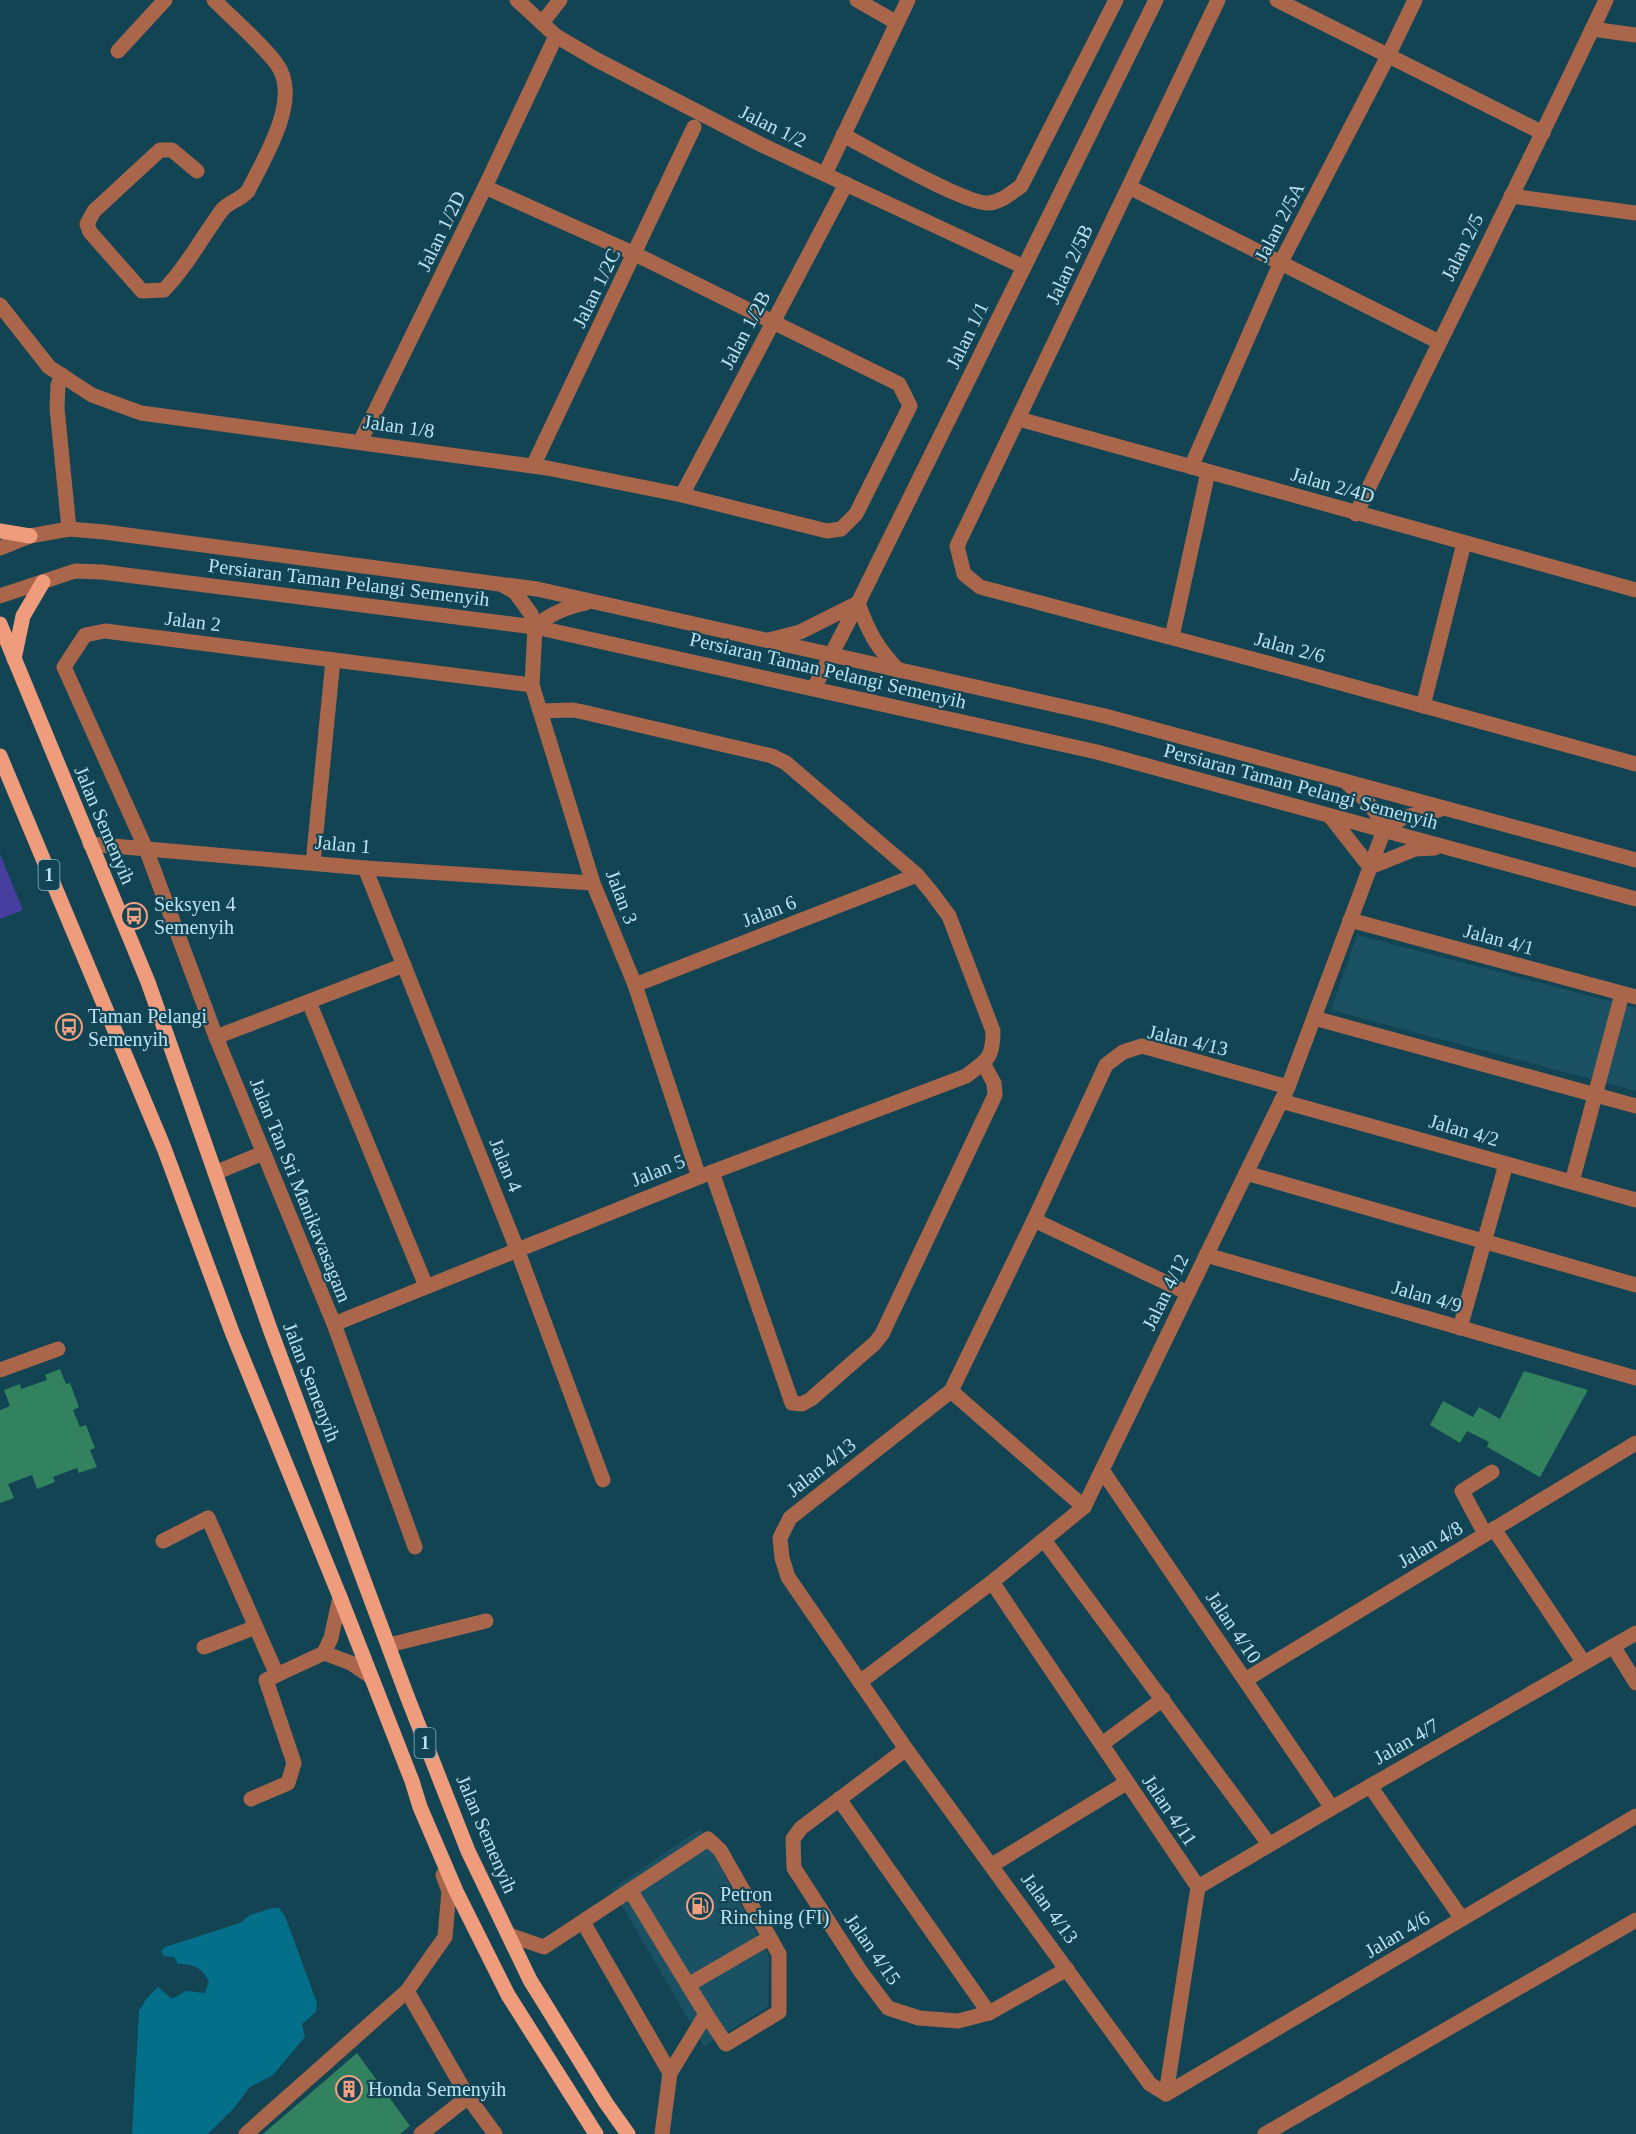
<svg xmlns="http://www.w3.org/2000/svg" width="1636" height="2134" viewBox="0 0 1636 2134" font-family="'Times New Roman',serif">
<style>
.built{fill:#1a5263}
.green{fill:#473f9f}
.water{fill:#046f89}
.building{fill:#32815f}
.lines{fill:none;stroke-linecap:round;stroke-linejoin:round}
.minor{stroke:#a9664b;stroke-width:15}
.major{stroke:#ef9c7d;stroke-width:15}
.labels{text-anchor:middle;stroke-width:4.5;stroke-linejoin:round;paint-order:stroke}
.shield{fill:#134453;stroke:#88b3c2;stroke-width:1.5}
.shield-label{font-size:18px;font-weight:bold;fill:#bae3f2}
.street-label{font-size:20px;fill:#bae3f2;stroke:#134453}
.poi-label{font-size:20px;fill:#bae3f2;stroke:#134453;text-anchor:start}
</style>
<rect width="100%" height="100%" fill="#134453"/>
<g class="built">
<polygon points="1357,935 1636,1008 1636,1091 1331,1010"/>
<polygon points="700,1829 769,1957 768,2007 704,2046 612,1889"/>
</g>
<polygon class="green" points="0,854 23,910 0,919"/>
<path class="water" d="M272 1908H279L285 1916 317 2003 316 2012 302 2024 305 2037 273 2075 250 2087 234 2108 208 2134H132L139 2011 147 1998 158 1987 172 1999 186 1991 205 1993 209 1981C201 1967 193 1964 178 1964L174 1957 164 1956 161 1951 165 1947 240 1923 250 1915Z"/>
<g class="building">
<polygon points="60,1369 66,1384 70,1383 79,1407 73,1410 80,1427 86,1425 95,1448 90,1450 97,1467 79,1473 77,1468 53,1477 55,1482 37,1489 32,1475 8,1484 14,1498 0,1503 0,1410 10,1406 4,1390 20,1384 21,1389 47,1380 45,1375"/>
<polygon points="1524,1371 1588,1390 1540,1477 1487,1447 1489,1442 1467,1431 1460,1443 1430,1425 1443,1401 1473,1417 1479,1407 1500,1419"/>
<polygon points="357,2053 410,2126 400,2134 263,2134"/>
</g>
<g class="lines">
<g class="minor">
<polyline points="517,0 556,36 597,60 762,145 1024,267"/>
<polyline points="857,0 897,23"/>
<polyline points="1218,0 957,546 964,574 980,587 1256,660 1636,764"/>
<polyline points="1277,0 1543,133"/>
<polyline points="542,23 560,0"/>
<polyline points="1592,29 1636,35"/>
<polyline points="118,51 165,0"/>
<path d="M843 135C870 149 966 205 989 203 1001 202 1011 193 1021 186L1116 0"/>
<path d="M197 171 172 150H160L94 211 87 224 90 232 142 291 164 290C188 265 202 237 222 210 229 202 240 200 248 191 264 158 303 98 276 63 258 40 235 21 214 0"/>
<polyline points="825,174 908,0"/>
<polyline points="1129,187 1439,342"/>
<polyline points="1511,196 1636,213"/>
<polyline points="0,305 49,367 92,395 141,413 547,468 682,495 827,531 841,529 856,514 910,406 899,384 635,254 485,187"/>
<polyline points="62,375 58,385 57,408 69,529"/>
<polyline points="1019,419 1636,590"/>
<polyline points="360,442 485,187 556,36"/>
<polyline points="533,466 694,127"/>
<polyline points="1191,467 1281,262 1388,56 1415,0"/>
<polyline points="682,495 846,184"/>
<path d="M1356 514C1439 342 1525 172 1606 0"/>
<polyline points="0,548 30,536 69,529 104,532 537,589 1105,716 1636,860"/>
<polyline points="502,585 515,592 531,614 535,627 532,685 593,883 635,985 699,1177"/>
<polyline points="0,596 75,571 102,572 535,627 1097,752 1636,899"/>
<path d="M858 603C868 632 878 649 899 671"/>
<path d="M535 627C550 613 567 607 586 603"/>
<polyline points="1172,637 1208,472"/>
<polyline points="769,640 800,632 858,603"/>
<polyline points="814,688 858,603 1156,0"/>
<polyline points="1423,706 1464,543"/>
<path d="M1348 784C1364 798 1378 810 1384 830"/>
<polyline points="1330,816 1370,867 1415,849 1435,848"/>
<polyline points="1384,830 1404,817 1439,810"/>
<polyline points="90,844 365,868 593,883"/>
<polyline points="313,863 333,660"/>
<polyline points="365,868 517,1249 603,1480"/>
<polyline points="1350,920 1636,997"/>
<polyline points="635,985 917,875"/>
<polyline points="309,1002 426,1286"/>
<polyline points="1314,1018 1636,1106"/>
<polyline points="216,1037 404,965"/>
<polyline points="1288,1087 1142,1046 1123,1052 1106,1065 1034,1220 951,1391 790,1518 780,1538 782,1558 788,1577 906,1749 1150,2084 1166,2094 1636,1816"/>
<polyline points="1281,1101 1636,1200"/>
<polyline points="712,1172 792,1403 802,1404 811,1399 875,1343 882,1334 995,1095 994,1083 983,1063"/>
<polyline points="215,1173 263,1153"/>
<polyline points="1246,1173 1636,1285"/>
<polyline points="1572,1182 1622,994"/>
<polyline points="1034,1220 1188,1293"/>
<polyline points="1206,1255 1636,1378"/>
<path d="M334 1324 699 1177 966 1076C987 1060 993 1059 993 1031L949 916 932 893 917 875 786 763 772 756 583 712 573 710 540 711"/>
<polyline points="1460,1328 1506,1164"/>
<polyline points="0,1370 58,1349"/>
<polyline points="951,1391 1084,1507"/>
<polyline points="1102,1470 1332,1808"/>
<polyline points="1494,1529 1584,1663"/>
<polyline points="1485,1534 1462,1491 1492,1472"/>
<polyline points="1044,1540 1269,1844"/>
<polyline points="163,1541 208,1518 277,1675"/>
<polyline points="415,1547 334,1324 216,1037 146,849 64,667 85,635 105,631 532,685"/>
<polyline points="992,1582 1198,1887 1166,2094"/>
<polyline points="389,1645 486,1621"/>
<polyline points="1613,1646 1636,1683"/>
<polyline points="204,1647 256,1627"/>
<polyline points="324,1653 351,1663 370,1676"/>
<polyline points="1245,1680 1636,1443"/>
<polyline points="860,1682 992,1582 1084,1507 1288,1087 1384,830"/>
<polyline points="1102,1744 1163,1699"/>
<polyline points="906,1749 801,1828 793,1839 794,1868 861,1972 888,2008 919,2018 958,2021 989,2013 1067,1969"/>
<polyline points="1370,1786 1462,1919"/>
<polyline points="251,1799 288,1783 294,1763 266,1680 324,1653 331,1638 340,1597"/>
<polyline points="839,1799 989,2013"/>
<polyline points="992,1865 1126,1783"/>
<polyline points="443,1875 449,1891 445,1937 407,1991 468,2097 495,2134"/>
<polyline points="1198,1887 1332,1808 1636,1633"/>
<polyline points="583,1922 670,2073"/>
<polyline points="509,1935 544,1947 708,1839 720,1850 779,1954 779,2012 726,2044 706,2014 630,1890"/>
<polyline points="688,1985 769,1938"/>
<polyline points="246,2134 407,1991"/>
<polyline points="421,2134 468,2097"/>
<polyline points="662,2134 670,2073 706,2014"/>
<polyline points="1265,2134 1636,1920"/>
</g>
<g class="major">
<polyline points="0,531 30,536"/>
<polyline points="0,624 148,982 270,1329 407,1696 468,1851 530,1980 606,2103 628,2134"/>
<polyline points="14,659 23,616 43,582"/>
<polyline points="0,756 164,1148 232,1332 340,1597 412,1781 420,1807 456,1891 508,1995 596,2134"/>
</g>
</g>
<defs>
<symbol id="bus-ring" viewBox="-11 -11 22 22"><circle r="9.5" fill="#134453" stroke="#f2a080" stroke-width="1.5"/><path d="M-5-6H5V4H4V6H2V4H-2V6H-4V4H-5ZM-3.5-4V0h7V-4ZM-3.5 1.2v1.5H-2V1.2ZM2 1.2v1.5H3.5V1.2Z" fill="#f2a080"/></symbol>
<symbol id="fuel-ring" viewBox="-11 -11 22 22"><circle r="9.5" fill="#134453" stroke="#f2a080" stroke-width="1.5"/><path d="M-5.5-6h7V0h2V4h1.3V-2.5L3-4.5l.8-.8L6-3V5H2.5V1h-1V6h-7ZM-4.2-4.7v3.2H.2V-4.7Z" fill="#f2a080"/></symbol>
<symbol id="building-ring" viewBox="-11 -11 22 22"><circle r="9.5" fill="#134453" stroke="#f2a080" stroke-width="1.5"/><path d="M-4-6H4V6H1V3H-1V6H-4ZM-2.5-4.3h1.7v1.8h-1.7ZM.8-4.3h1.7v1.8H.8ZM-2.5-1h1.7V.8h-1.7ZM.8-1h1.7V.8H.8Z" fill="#f2a080"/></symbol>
</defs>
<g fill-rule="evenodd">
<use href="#bus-ring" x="119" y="901" width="30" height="30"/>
<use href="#bus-ring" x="54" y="1012" width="30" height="30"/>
<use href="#fuel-ring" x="685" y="1891" width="30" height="30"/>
<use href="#building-ring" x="334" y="2074" width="30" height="30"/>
</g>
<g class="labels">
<g class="shield">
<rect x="38.5" y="860" width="21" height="30" rx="4.5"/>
<rect x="414.5" y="1728" width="21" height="30" rx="4.5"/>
</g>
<g class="shield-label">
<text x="49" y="881">1</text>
<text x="425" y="1749">1</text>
</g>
<g class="street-label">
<text transform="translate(773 126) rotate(26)" y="7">Jalan 1/2</text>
<text transform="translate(1279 222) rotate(-63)" y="7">Jalan 2/5A</text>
<text transform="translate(441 231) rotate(-64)" y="7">Jalan 1/2D</text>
<text transform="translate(1462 247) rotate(-64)" y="7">Jalan 2/5</text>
<text transform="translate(1069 264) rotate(-65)" y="7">Jalan 2/5B</text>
<text transform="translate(596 288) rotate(-64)" y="7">Jalan 1/2C</text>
<text transform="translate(745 330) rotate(-62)" y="7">Jalan 1/2B</text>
<text transform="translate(967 335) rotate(-64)" y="7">Jalan 1/1</text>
<text transform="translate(399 426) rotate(8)" y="7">Jalan 1/8</text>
<text transform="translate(1333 485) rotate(16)" y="7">Jalan 2/4D</text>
<text transform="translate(349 582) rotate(7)" y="7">Persiaran Taman Pelangi Semenyih</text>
<text transform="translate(193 621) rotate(7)" y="7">Jalan 2</text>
<text transform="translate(1290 647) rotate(15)" y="7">Jalan 2/6</text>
<text transform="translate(828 670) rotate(13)" y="7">Persiaran Taman Pelangi Semenyih</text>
<text transform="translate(1301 786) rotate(15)" y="7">Persiaran Taman Pelangi Semenyih</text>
<text transform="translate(105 825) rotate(67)" y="7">Jalan Semenyih</text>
<text transform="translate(343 844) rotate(5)" y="7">Jalan 1</text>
<text transform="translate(622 897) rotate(69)" y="7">Jalan 3</text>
<text transform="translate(769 911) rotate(-21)" y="7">Jalan 6</text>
<text transform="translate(1499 939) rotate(15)" y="7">Jalan 4/1</text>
<text transform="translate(1188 1040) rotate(13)" y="7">Jalan 4/13</text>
<text transform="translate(1464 1130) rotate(16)" y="7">Jalan 4/2</text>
<text transform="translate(506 1165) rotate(68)" y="7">Jalan 4</text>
<text transform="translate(658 1170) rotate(-22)" y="7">Jalan 5</text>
<text transform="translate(301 1190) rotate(68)" y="7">Jalan Tan Sri Manikavasagam</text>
<text transform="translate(1165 1292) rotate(-64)" y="7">Jalan 4/12</text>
<text transform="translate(1427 1296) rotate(16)" y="7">Jalan 4/9</text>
<text transform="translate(312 1382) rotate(69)" y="7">Jalan Semenyih</text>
<text transform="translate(821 1467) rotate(-38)" y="7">Jalan 4/13</text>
<text transform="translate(1430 1544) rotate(-31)" y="7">Jalan 4/8</text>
<text transform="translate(1234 1627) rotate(56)" y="7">Jalan 4/10</text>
<text transform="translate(1406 1741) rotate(-30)" y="7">Jalan 4/7</text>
<text transform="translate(1170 1810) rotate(56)" y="7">Jalan 4/11</text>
<text transform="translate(487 1834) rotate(67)" y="7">Jalan Semenyih</text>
<text transform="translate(1050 1908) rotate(54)" y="7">Jalan 4/13</text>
<text transform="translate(1397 1934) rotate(-31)" y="7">Jalan 4/6</text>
<text transform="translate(873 1949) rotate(55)" y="7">Jalan 4/15</text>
</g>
<g class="poi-label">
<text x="154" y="911">Seksyen 4<tspan x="154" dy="23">Semenyih</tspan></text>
<text x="88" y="1023">Taman Pelangi<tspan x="88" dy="23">Semenyih</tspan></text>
<text x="720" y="1901">Petron<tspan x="720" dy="23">Rinching (FI)</tspan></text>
<text x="368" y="2096">Honda Semenyih</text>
</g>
</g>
</svg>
